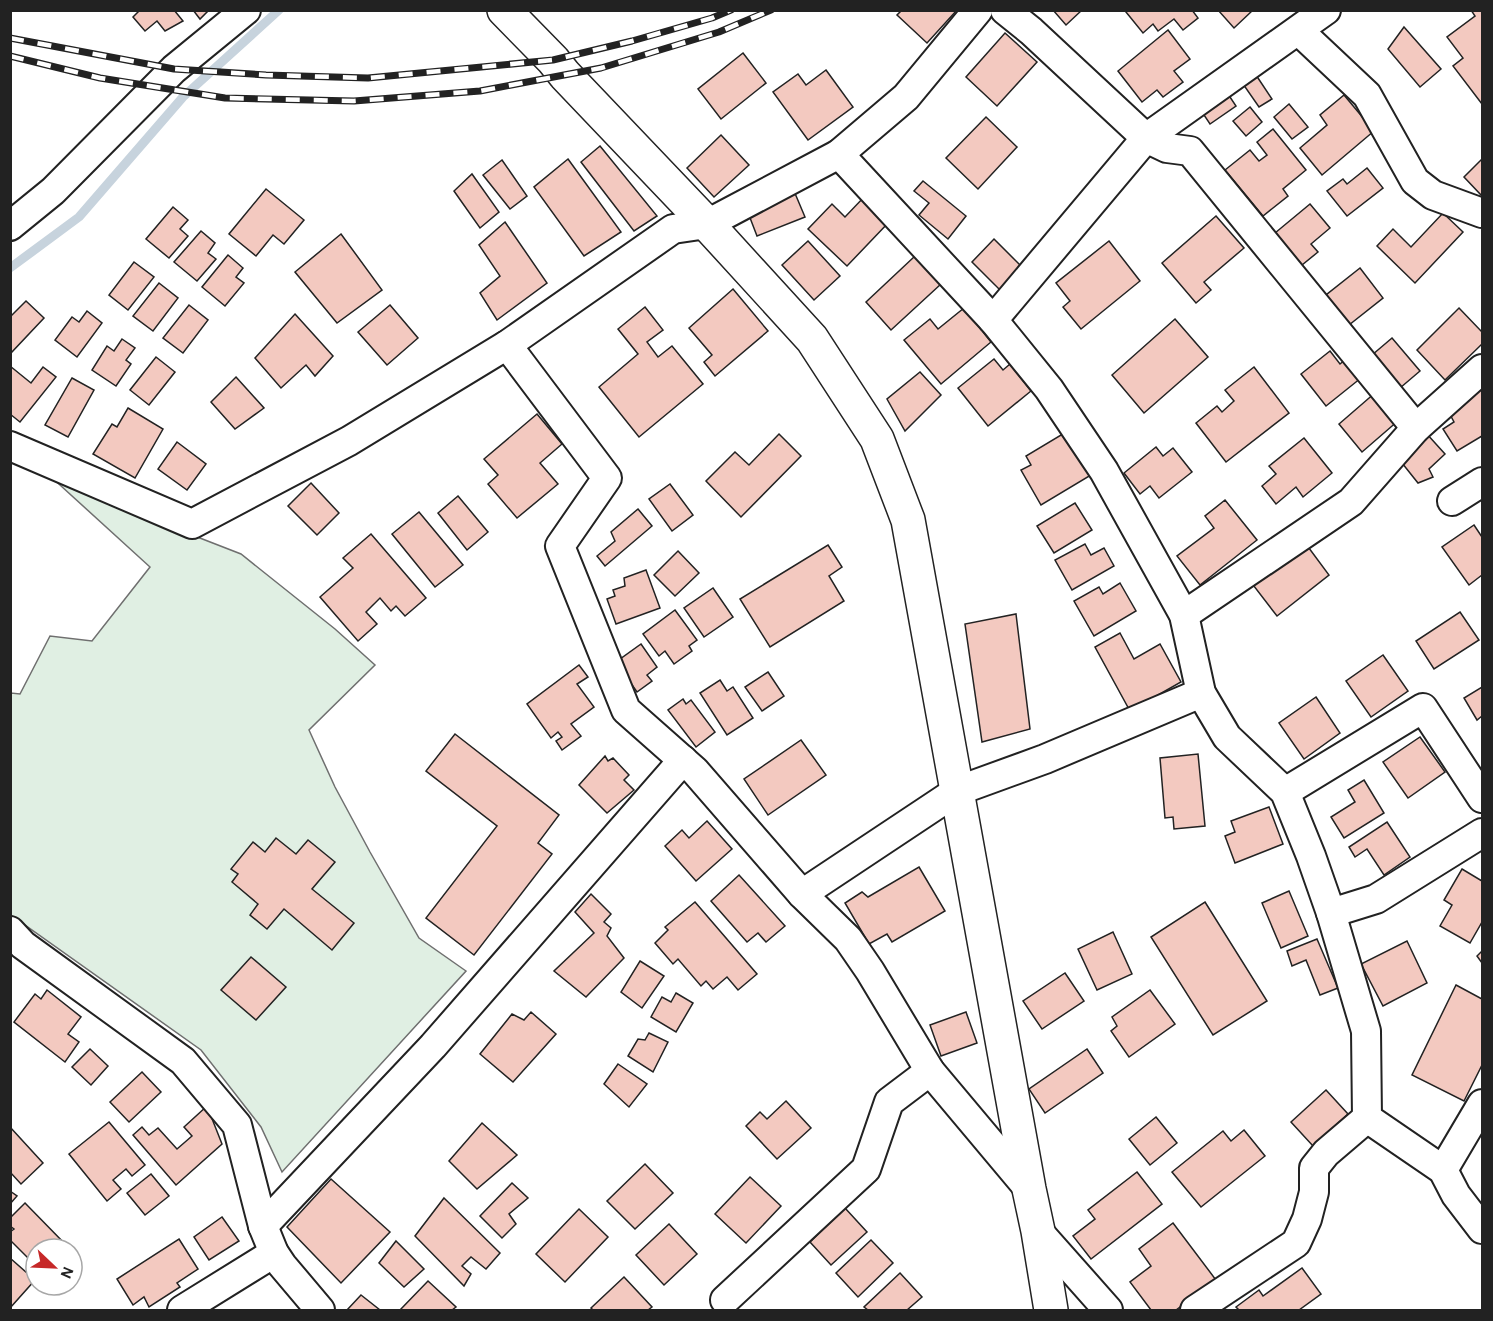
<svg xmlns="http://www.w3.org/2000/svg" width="1493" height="1321" viewBox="0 0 1493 1321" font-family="'Alegreya Sans',sans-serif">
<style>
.green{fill:#e0efe3;stroke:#6f6f6f;stroke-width:1.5}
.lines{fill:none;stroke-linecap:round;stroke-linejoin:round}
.stream{stroke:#c7d3dd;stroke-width:9}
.building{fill:#f3c9c0;stroke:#222;stroke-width:1.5}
.minor-casing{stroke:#222;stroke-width:32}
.tertiary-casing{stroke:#222;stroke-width:36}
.minor{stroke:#fff;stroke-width:28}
.tertiary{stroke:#fff;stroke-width:33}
.rail-casing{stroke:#222;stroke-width:7}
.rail{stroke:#fff;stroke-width:4.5;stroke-dasharray:14;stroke-linecap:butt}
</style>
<rect width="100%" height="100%" fill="#fff"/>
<polygon class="green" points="49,475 187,533 241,554 335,629 375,665 309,730 335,787 370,852 419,938 466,971 282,1172 261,1127 201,1050 11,915 11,693 20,694 50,636 92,641 150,567"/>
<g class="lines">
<polyline class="stream" points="10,268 79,217 183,97 279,10"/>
</g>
<g class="building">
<polygon points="140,10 174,10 183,21 165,31 157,21 145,31 133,17"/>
<polygon points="193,10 209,10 200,19"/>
<polygon points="902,10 957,10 927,43 897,15"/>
<polygon points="1053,10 1082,10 1066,25"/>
<polygon points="1128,10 1192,10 1198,18 1183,30 1174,19 1158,31 1153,24 1143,33 1126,12"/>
<polygon points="1218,10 1253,10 1234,28"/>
<polygon points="1471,10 1482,10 1482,104 1453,66 1463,58 1447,37 1475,16"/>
<polygon points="1404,27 1441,69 1420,87 1388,49"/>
<polygon points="1168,30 1190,59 1174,71 1183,82 1163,97 1157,90 1142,102 1118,71"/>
<polygon points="1005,33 1037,62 997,106 966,77"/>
<polygon points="743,53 766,83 721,119 698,89"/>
<polygon points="826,70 853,107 808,140 773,92 798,74 806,85"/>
<polygon points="1256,75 1272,99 1259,107 1243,84"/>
<polygon points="1226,91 1236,106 1210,124 1200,109"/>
<polygon points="1344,95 1374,131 1322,175 1300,148 1327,125 1320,115"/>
<polygon points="1289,104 1308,127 1292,139 1274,117"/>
<polygon points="1250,107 1262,122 1246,136 1233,121"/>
<polygon points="986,117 1017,147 978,189 946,158"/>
<polygon points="1273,129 1306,170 1283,189 1288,196 1263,216 1225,170 1250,150 1259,161 1267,155 1257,142"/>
<polygon points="721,135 749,165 714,197 687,168"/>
<polygon points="600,146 657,216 634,231 581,162"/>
<polygon points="568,159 621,232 584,256 534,187"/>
<polygon points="1482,159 1482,196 1464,177"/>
<polygon points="502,160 527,196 510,209 483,175"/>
<polygon points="1367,168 1383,188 1347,216 1327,191 1343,179 1347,184"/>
<polygon points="472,174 499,212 480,228 454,191"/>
<polygon points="923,181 966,216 948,239 919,215 929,203 914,191"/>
<polygon points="266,189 304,220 284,244 273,235 256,256 229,234"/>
<polygon points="794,191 805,217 757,236 747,210"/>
<polygon points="864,197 889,222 847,266 808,229 832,204 845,217"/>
<polygon points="1310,204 1330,228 1311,244 1318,252 1302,265 1275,233"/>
<polygon points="173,207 188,220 180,229 188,236 169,258 146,239"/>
<polygon points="1443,213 1463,232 1415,283 1377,246 1393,229 1411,247"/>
<polygon points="1216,216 1244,248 1204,282 1211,290 1196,303 1162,263"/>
<polygon points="505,222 547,283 497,320 480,293 500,276 479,245"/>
<polygon points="201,231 215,243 208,253 216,259 197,281 174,262"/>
<polygon points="341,234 382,290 337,323 295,272"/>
<polygon points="994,239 1022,267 1000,290 972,262"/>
<polygon points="808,241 840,276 814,300 782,265"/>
<polygon points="1109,241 1140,281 1081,329 1063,307 1070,301 1056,283"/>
<polygon points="228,255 243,268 236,277 244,283 225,306 202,287"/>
<polygon points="915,256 941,284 891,330 866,302"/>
<polygon points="134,262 154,277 128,310 109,295"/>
<polygon points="1360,268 1383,298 1349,325 1326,295"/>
<polygon points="159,283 178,298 153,331 133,316"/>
<polygon points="733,289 768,331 715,376 704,362 712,355 689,328"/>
<polygon points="26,301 44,318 10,354 10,317"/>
<polygon points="189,305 208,320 183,353 163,338"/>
<polygon points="390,305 418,338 387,365 358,332"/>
<polygon points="645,307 663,330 647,342 658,357 672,346 703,384 639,437 599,387 638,354 618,329"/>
<polygon points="964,308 991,342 941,384 904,340 930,319 938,329"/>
<polygon points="1459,308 1482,332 1482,344 1445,380 1417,350"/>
<polygon points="87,311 102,323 77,357 55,340 72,317 79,322"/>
<polygon points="295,314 333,356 315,376 306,365 281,388 255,358"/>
<polygon points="1175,319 1208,357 1144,413 1112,375"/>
<polygon points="1392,338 1420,371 1400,388 1372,355"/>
<polygon points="122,339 135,348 126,360 131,364 116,386 92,370 107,346 114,351"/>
<polygon points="1330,351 1340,364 1346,359 1361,378 1326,406 1301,374"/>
<polygon points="156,357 175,372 149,405 130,390"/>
<polygon points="994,359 1003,370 1010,364 1031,391 988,426 958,388"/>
<polygon points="10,366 31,383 43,367 56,377 20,422 10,414"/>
<polygon points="1254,367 1289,413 1226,462 1196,423 1217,406 1222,412 1234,401 1225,390"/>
<polygon points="920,372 941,395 905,431 887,399"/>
<polygon points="236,377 264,408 235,429 211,402"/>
<polygon points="72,378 94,390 68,437 45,425"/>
<polygon points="1482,386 1482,436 1457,451 1443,429 1454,422 1446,407"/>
<polygon points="1376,392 1399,420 1362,452 1339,424"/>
<polygon points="128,408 163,429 135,478 93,454 112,424 117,427"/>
<polygon points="537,414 562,444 540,463 558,484 517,518 488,484 498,475 484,459"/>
<polygon points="1066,432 1091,475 1041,505 1021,470 1031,465 1026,456"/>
<polygon points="1426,433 1445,454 1429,469 1433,477 1418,483 1402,463"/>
<polygon points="779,434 801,456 741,517 706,481 735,452 749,465"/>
<polygon points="1304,438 1332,473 1303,497 1296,487 1276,504 1262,486 1276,474 1269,466"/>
<polygon points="177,442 206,464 187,490 158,469"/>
<polygon points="1156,447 1163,456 1173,448 1192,472 1159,498 1150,486 1140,494 1124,473"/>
<polygon points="311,483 339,513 317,535 288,506"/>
<polygon points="670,484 693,515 672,531 649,499"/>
<polygon points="458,496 488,532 467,550 438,513"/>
<polygon points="1225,500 1257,540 1200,585 1177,556 1214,528 1205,516"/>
<polygon points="1075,503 1092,530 1054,553 1037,526"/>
<polygon points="638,509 652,526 605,566 597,556 615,541 611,532"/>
<polygon points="419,512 463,565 435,587 392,534"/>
<polygon points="1474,525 1482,537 1482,575 1469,585 1442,547"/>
<polygon points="371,534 426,598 405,616 396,606 391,611 380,598 366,612 377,624 358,641 320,597 353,568 343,558"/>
<polygon points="1303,540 1329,575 1277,616 1250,581"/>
<polygon points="1085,544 1091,555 1104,548 1114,566 1072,590 1055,560"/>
<polygon points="828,545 842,567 829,576 844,601 770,647 740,599"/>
<polygon points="678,551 699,573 675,596 654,575"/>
<polygon points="646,570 660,608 616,624 607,599 615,596 613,590 625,586 624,578"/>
<polygon points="1120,583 1136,611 1094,636 1074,601 1099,587 1103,594"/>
<polygon points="713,588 733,617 704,637 684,608"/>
<polygon points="675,610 697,640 689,646 692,651 674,664 665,651 659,656 643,634"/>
<polygon points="1460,612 1479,640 1434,669 1416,641"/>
<polygon points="1016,614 1030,729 982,742 965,624"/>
<polygon points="1120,633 1134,659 1160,644 1181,682 1130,711 1095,647"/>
<polygon points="641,644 657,667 647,675 652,681 637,692 616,662"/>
<polygon points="1383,655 1408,691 1371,717 1346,681"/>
<polygon points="579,665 588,677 577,684 594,707 571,724 581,736 562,750 556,741 562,737 558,732 551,738 527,704"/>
<polygon points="768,672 784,696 762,711 745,687"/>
<polygon points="720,680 727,691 733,687 753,718 727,735 700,693"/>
<polygon points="1482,687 1482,716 1477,720 1464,698"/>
<polygon points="1316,697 1340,733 1304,759 1279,723"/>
<polygon points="683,699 686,704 691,700 715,732 696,747 668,710"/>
<polygon points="455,734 559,815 538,843 552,854 474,955 426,918 497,826 426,771"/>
<polygon points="1420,737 1445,772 1408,798 1383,762"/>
<polygon points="801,740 826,775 768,815 744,779"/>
<polygon points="1198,754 1205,826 1174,829 1173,817 1165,818 1160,758"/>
<polygon points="605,756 608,761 613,758 629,775 624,780 634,790 607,813 579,785"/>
<polygon points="1364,780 1384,813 1344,838 1331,817 1355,802 1348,790"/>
<polygon points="1269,807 1283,844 1235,863 1225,836 1235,832 1231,821"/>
<polygon points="707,821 732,849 696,881 665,846 682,830 689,838"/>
<polygon points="1387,822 1410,857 1384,875 1367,849 1355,857 1349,847"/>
<polygon points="276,838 296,854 308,840 335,862 312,889 354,923 332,950 284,909 267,929 250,915 258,904 232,882 238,874 231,869 253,842 265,852"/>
<polygon points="919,867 945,911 892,942 887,934 869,944 845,903 862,892 868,897"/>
<polygon points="1462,869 1482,881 1482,922 1470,943 1440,926 1452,905 1444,900"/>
<polygon points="739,875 785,926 766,942 758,933 747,942 711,901"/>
<polygon points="1289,891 1308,936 1281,948 1262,903"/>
<polygon points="591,894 611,914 604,922 611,928 607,936 624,958 586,997 554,971 594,933 575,912"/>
<polygon points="695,902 757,974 738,990 727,977 713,989 706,981 701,986 678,959 673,964 655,943 668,930 665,927"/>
<polygon points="1205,902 1267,1001 1213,1035 1151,937"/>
<polygon points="1113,932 1132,974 1097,990 1078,949"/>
<polygon points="1317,939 1338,988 1320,995 1306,960 1292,966 1287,951"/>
<polygon points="1407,941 1427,983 1383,1006 1361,964"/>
<polygon points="1482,951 1482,963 1477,956"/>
<polygon points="251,957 286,987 256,1020 221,990"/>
<polygon points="640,961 664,976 642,1008 621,992"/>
<polygon points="1065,973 1084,1001 1042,1029 1023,1001"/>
<polygon points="1456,985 1482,999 1482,1065 1464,1101 1412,1075"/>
<polygon points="47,990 81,1017 68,1034 79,1042 65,1062 14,1022 35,994 41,999"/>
<polygon points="1150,990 1175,1024 1129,1057 1111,1031 1117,1026 1112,1017"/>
<polygon points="676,993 693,1003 676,1032 651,1017 662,997 671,1002"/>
<polygon points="531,1012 556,1034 513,1082 480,1054 512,1014 524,1020"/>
<polygon points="966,1012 977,1043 941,1056 930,1025"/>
<polygon points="649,1033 668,1042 653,1072 628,1056 638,1039 645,1040"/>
<polygon points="90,1049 108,1066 91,1085 72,1067"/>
<polygon points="1087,1049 1103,1073 1045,1113 1029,1089"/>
<polygon points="618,1064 647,1084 629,1107 604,1084"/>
<polygon points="142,1072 161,1092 129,1122 110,1102"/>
<polygon points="1326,1090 1348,1114 1313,1146 1291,1122"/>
<polygon points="786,1101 811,1128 777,1159 746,1126 760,1112 767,1119"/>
<polygon points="207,1106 222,1144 176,1185 133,1135 142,1127 149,1135 158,1128 177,1149 192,1136 184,1127"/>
<polygon points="1156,1117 1177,1143 1150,1165 1129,1139"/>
<polygon points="109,1122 145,1165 132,1176 126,1169 113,1180 121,1189 107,1201 69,1154"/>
<polygon points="482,1123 517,1155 477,1189 449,1161"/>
<polygon points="10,1127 43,1163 21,1184 10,1172"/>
<polygon points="1244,1130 1265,1156 1201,1207 1172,1172 1223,1131 1231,1141"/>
<polygon points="645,1164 673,1193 635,1229 607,1201"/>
<polygon points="1137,1172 1162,1204 1091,1259 1073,1236 1095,1219 1088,1210"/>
<polygon points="151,1174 169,1196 145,1215 127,1193"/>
<polygon points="750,1177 781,1206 746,1243 715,1214"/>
<polygon points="331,1179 390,1232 341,1283 287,1227"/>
<polygon points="512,1183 528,1198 509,1214 516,1224 502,1238 480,1216"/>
<polygon points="10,1191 17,1196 10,1204"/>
<polygon points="444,1198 500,1253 486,1269 471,1257 462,1266 471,1274 464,1286 415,1236"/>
<polygon points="25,1203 65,1244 59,1249 36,1249 36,1266 10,1240 10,1232 14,1229 10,1226 10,1218"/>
<polygon points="845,1208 867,1232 831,1265 810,1242"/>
<polygon points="579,1209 608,1237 565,1282 536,1254"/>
<polygon points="222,1217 239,1241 209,1260 194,1237"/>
<polygon points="1173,1223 1216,1280 1176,1310 1151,1310 1130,1282 1151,1266 1139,1249"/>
<polygon points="669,1224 697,1254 664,1285 636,1255"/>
<polygon points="179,1239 198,1269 177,1283 180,1287 149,1307 144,1297 133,1305 117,1279"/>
<polygon points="871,1240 893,1263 858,1297 836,1273"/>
<polygon points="396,1241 424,1269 404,1287 379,1263"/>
<polygon points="10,1258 35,1280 10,1308"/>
<polygon points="1302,1268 1321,1294 1299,1310 1239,1310 1236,1307 1259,1290 1263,1296"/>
<polygon points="900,1273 922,1297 907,1310 868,1310 864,1307"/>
<polygon points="624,1277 652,1307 648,1310 593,1310 591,1308"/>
<polygon points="428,1281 456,1307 452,1310 400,1310"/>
<polygon points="361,1295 380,1310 347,1310"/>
</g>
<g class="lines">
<defs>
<g id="minor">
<polyline points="1005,10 1031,31 1146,138 1167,148 1190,151 1416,428"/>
<polyline points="1299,31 1367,95 1415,181 1433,195 1482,213"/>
<polyline points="839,154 906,97 978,10"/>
<polyline points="10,226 53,191 174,69 246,10"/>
<polyline points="993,320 1146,138 1326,10"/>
<polyline points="507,345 607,478 560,546 626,710 695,771 802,894 848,939 870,971 930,1071 1029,1189"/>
<polyline points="10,446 192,524 349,441 507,345 673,229 707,224 839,154 993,320 1049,389 1104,471 1184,615 1201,693 1227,737 1285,792 1311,856 1331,913 1366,1031 1367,1118 1443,1170 1456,1195 1482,1229"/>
<polyline points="1452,501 1482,482"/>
<polyline points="1184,615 1351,502 1416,428 1482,369"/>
<polyline points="1285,792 1423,708 1482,798"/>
<polyline points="802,894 957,791 1045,759 1201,693"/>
<polyline points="1331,913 1376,899 1482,833"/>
<polyline points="10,931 23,945 183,1061 237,1125 263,1226 274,1253 282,1265 320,1310"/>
<polyline points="1443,1170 1482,1104"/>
<polyline points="263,1226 433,1046 683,760"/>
<polyline points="1038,1231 1108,1310"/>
<polyline points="725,1300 866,1169 889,1102 930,1071"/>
<polyline points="182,1310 274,1253"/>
<polyline points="1195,1310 1296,1243 1307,1219 1314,1192 1314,1168 1326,1153 1367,1118"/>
</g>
<polyline id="tertiary" points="504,10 553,60 565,75 707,224 812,339 877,439 908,520 1029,1189 1038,1231 1051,1310"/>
</defs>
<use href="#minor" class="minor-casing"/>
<use href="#tertiary" class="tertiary-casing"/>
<use href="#minor" class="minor"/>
<use href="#tertiary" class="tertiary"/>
<defs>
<g id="rail">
<polyline points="10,38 174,69 266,75 368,78 553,60 632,41 712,18 731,10"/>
<polyline points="10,56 100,78 225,98 354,101 480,91 601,68 719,32 771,10"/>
</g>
</defs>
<use href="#rail" class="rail-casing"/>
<use href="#rail" class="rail"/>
</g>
<rect width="1493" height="1321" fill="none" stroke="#222222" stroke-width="24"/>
<g transform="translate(54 1267) rotate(113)"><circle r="28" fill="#ffffff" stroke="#a7a7a7" stroke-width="1.5"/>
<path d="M0-4.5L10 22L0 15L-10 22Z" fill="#c62828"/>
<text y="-9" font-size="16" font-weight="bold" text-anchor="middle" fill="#222222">N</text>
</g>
</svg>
